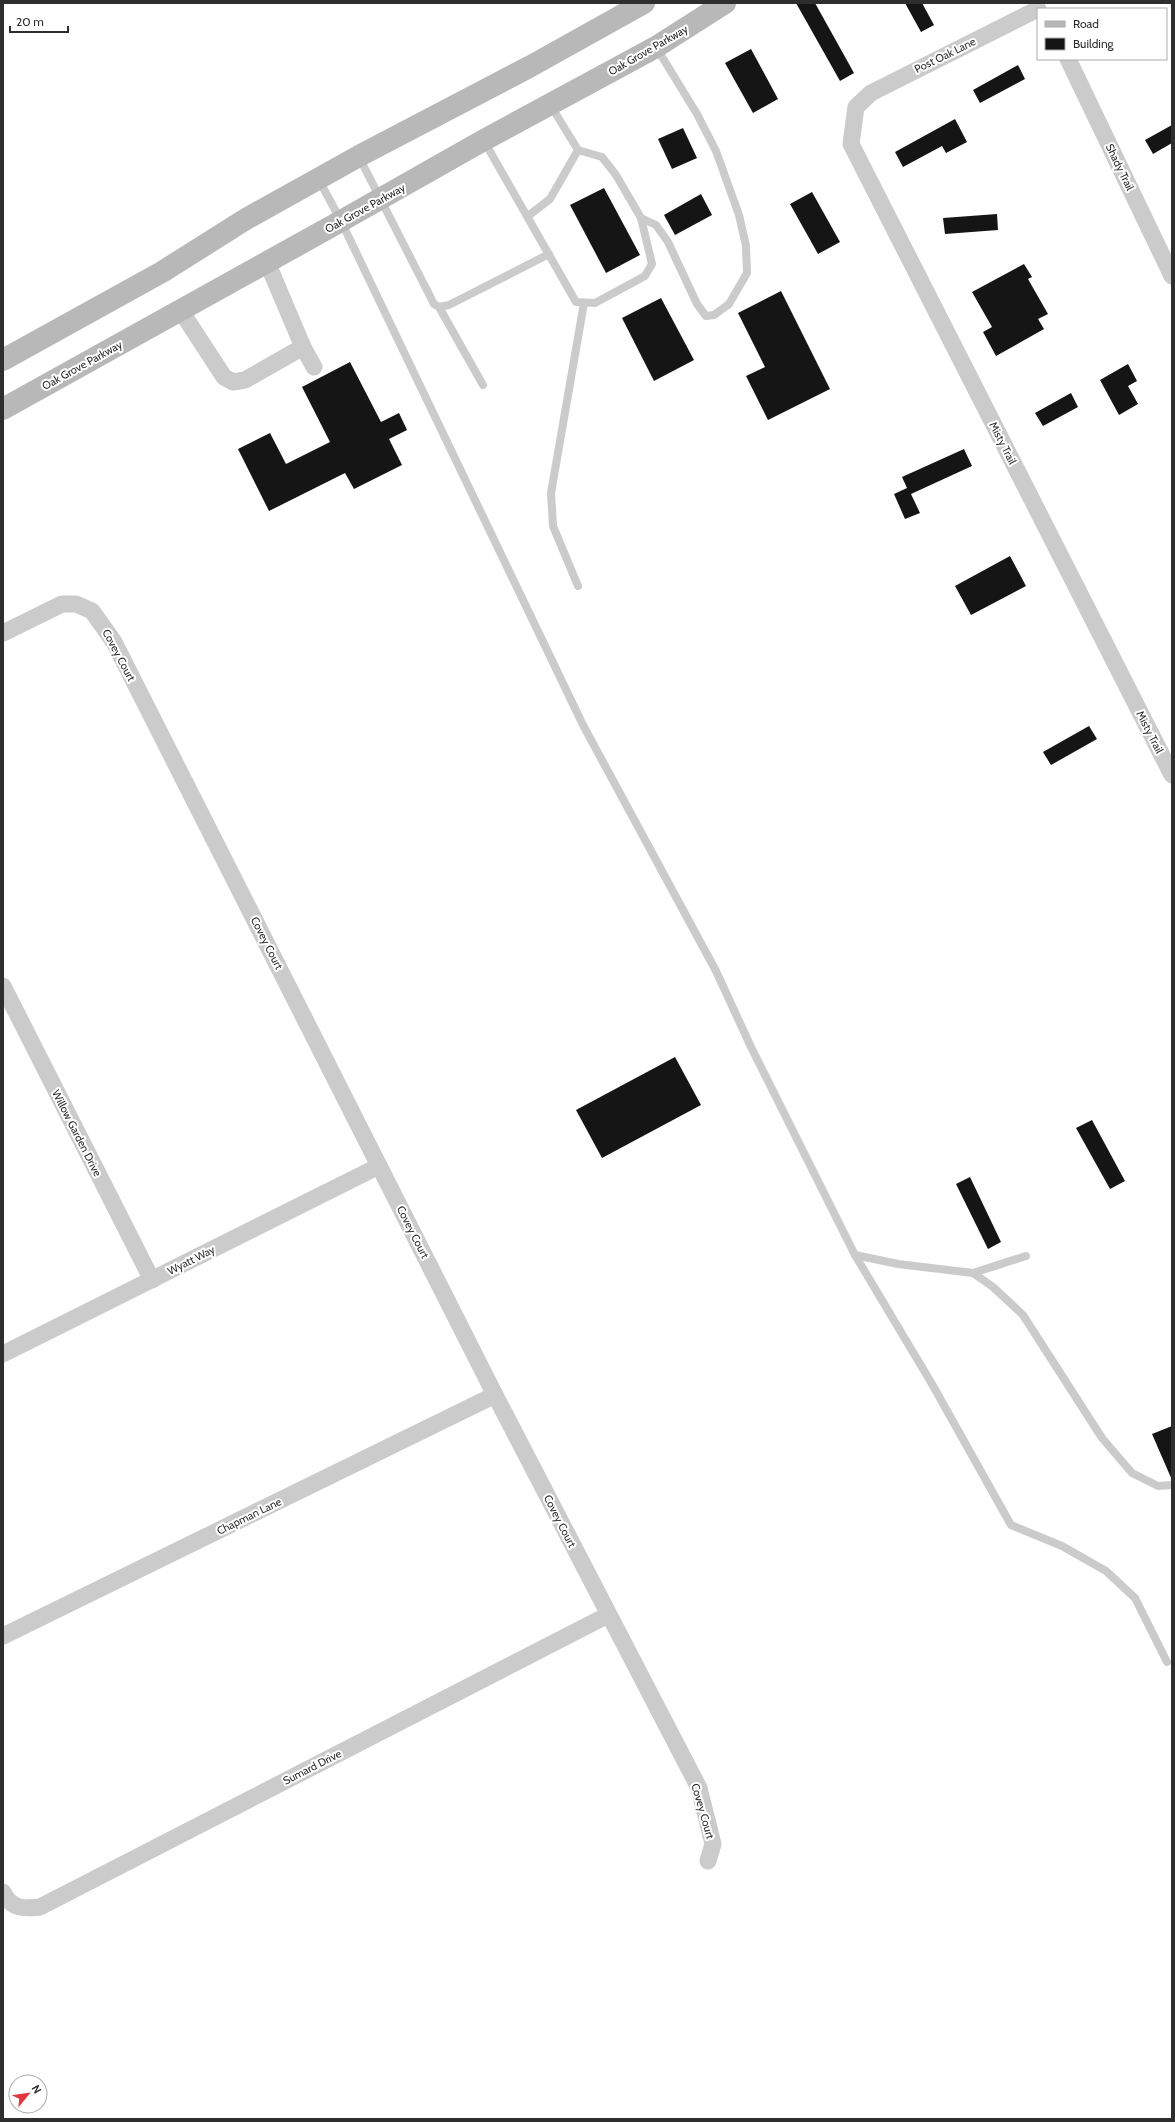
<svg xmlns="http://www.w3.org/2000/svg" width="1175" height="2122" viewBox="0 0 1175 2122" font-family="Cabin,sans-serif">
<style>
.building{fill:#151515}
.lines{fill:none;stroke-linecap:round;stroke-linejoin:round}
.lane{stroke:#cbcbcb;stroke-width:8}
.street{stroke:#cbcbcb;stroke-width:17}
.secondary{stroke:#b8b8b8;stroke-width:22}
.labels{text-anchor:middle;stroke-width:4;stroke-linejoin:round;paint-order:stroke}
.street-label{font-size:11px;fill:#2e2e2e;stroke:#fff}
</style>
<rect width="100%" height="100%" fill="#fff"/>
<g class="building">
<polygon points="796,3 815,3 854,73 840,81"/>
<polygon points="905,3 922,3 934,25 921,32"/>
<polygon points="751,49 778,99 753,113 725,63"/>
<polygon points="1018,65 1025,79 980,103 973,90"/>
<polygon points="955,119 967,142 946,153 942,146 903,167 895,152"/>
<polygon points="1172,125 1172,143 1153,154 1145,140"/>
<polygon points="683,128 697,158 672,169 658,139"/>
<polygon points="604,188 640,255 606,273 570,205"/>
<polygon points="812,192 840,242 818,254 790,204"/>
<polygon points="701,194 712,215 675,235 664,215"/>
<polygon points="997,214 998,230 945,234 943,218"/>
<polygon points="1024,264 1032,277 1028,279 1048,314 1038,319 1044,329 996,356 983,332 992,327 972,292"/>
<polygon points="781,291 830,389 768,420 746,376 765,367 738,313"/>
<polygon points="661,298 694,360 654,381 622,318"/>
<polygon points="350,362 381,422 399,413 407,430 389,439 402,465 354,489 345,473 269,511 238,449 270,433 286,464 330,442 302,387"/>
<polygon points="1128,364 1137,381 1128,386 1138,404 1119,415 1100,380"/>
<polygon points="1071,393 1078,407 1043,426 1035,413"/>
<polygon points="964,449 972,466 911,494 920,513 905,519 894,494 907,488 902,477"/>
<polygon points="1010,556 1026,586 971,615 955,586"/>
<polygon points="1089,726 1097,739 1051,765 1043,752"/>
<polygon points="675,1057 701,1105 602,1158 576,1110"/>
<polygon points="1092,1120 1125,1181 1110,1189 1076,1128"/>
<polygon points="970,1177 1001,1242 988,1249 956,1184"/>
<polygon points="1172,1426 1172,1480 1152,1434"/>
</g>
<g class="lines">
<g class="lane">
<polyline points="484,141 576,302 595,303 645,276 652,264 641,218 616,175 602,157 578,150 551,106"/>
<polyline points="359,157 434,304 439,307 449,305 549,254"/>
<polyline points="319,180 341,221 583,725 716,971 751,1047 855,1255 932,1384 1011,1525 1062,1546 1106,1571 1135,1598 1167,1662"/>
<polyline points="528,216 550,199 578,150"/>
<polyline points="641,218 656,225 668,242 697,304 706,316 714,315 729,304 747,273 746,246 739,215 716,151 697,114 656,47"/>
<polyline points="439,307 483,385"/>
<polyline points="578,586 553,526 551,493 584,303"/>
<polyline points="855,1255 898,1264 973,1273 993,1287 1023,1315 1102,1438 1132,1473 1158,1486 1172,1485"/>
<polyline points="973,1273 1026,1256"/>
</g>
<g class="street">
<polyline points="1038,9 871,93 856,107 851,144 1172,775"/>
<polyline points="1068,59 1172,276"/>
<polyline points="267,262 303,347 314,367"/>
<polyline points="181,311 224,377 233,382 245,380 303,347"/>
<polyline points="3,633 62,604 76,604 92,611 114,642 495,1395 699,1788 713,1844 708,1861"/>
<polyline points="3,986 152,1280"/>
<polyline points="3,1354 379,1166"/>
<polyline points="3,1636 495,1395"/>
<path d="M3 1892C11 1909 24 1909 40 1907L608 1615"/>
</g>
<g class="secondary">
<polyline points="3,360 162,272 246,219 359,156 531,66 644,3"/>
<polyline points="3,409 341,221 484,140 656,47 725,3"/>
</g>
</g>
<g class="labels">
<g class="street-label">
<text transform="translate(648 50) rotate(-30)" y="4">Oak Grove Parkway</text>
<text transform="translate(945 55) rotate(-26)" y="4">Post Oak Lane</text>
<text transform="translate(1120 167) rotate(64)" y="4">Shady Trail</text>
<text transform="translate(365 208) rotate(-29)" y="4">Oak Grove Parkway</text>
<text transform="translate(82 365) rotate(-29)" y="4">Oak Grove Parkway</text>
<text transform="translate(1003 443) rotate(63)" y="4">Misty Trail</text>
<text transform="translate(119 655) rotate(62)" y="4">Covey Court</text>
<text transform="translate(1150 732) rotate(63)" y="4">Misty Trail</text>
<text transform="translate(267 943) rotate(63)" y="4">Covey Court</text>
<text transform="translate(77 1133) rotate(63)" y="4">Willow Garden Drive</text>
<text transform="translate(413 1232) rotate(63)" y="4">Covey Court</text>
<text transform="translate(191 1260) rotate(-27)" y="4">Wyatt Way</text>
<text transform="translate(249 1516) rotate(-26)" y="4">Chapman Lane</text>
<text transform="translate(560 1521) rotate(63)" y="4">Covey Court</text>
<text transform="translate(312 1767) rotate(-27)" y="4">Sumard Drive</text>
<text transform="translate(703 1811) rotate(74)" y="4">Covey Court</text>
</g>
</g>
<rect width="1175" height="2122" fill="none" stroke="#2e2e2e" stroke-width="8"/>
<rect x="1037" y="8" width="130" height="52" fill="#ffffff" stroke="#ababab"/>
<rect x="1045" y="21" width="20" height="6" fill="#b8b8b8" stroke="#ababab"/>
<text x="1073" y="28" font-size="12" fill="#2e2e2e">Road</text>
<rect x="1045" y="38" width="20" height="12" fill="#151515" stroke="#ababab"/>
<text x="1073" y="48" font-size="12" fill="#2e2e2e">Building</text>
<g transform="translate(28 2094) rotate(61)"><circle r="19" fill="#ffffff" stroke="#ababab"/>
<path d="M0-3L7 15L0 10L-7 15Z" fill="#e2343c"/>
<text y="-6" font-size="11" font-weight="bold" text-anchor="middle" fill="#2e2e2e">N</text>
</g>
<path d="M10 26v6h58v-6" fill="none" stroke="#2e2e2e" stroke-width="2"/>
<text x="16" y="26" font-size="12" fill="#2e2e2e" stroke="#ffffff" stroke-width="3" paint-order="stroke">20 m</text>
</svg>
